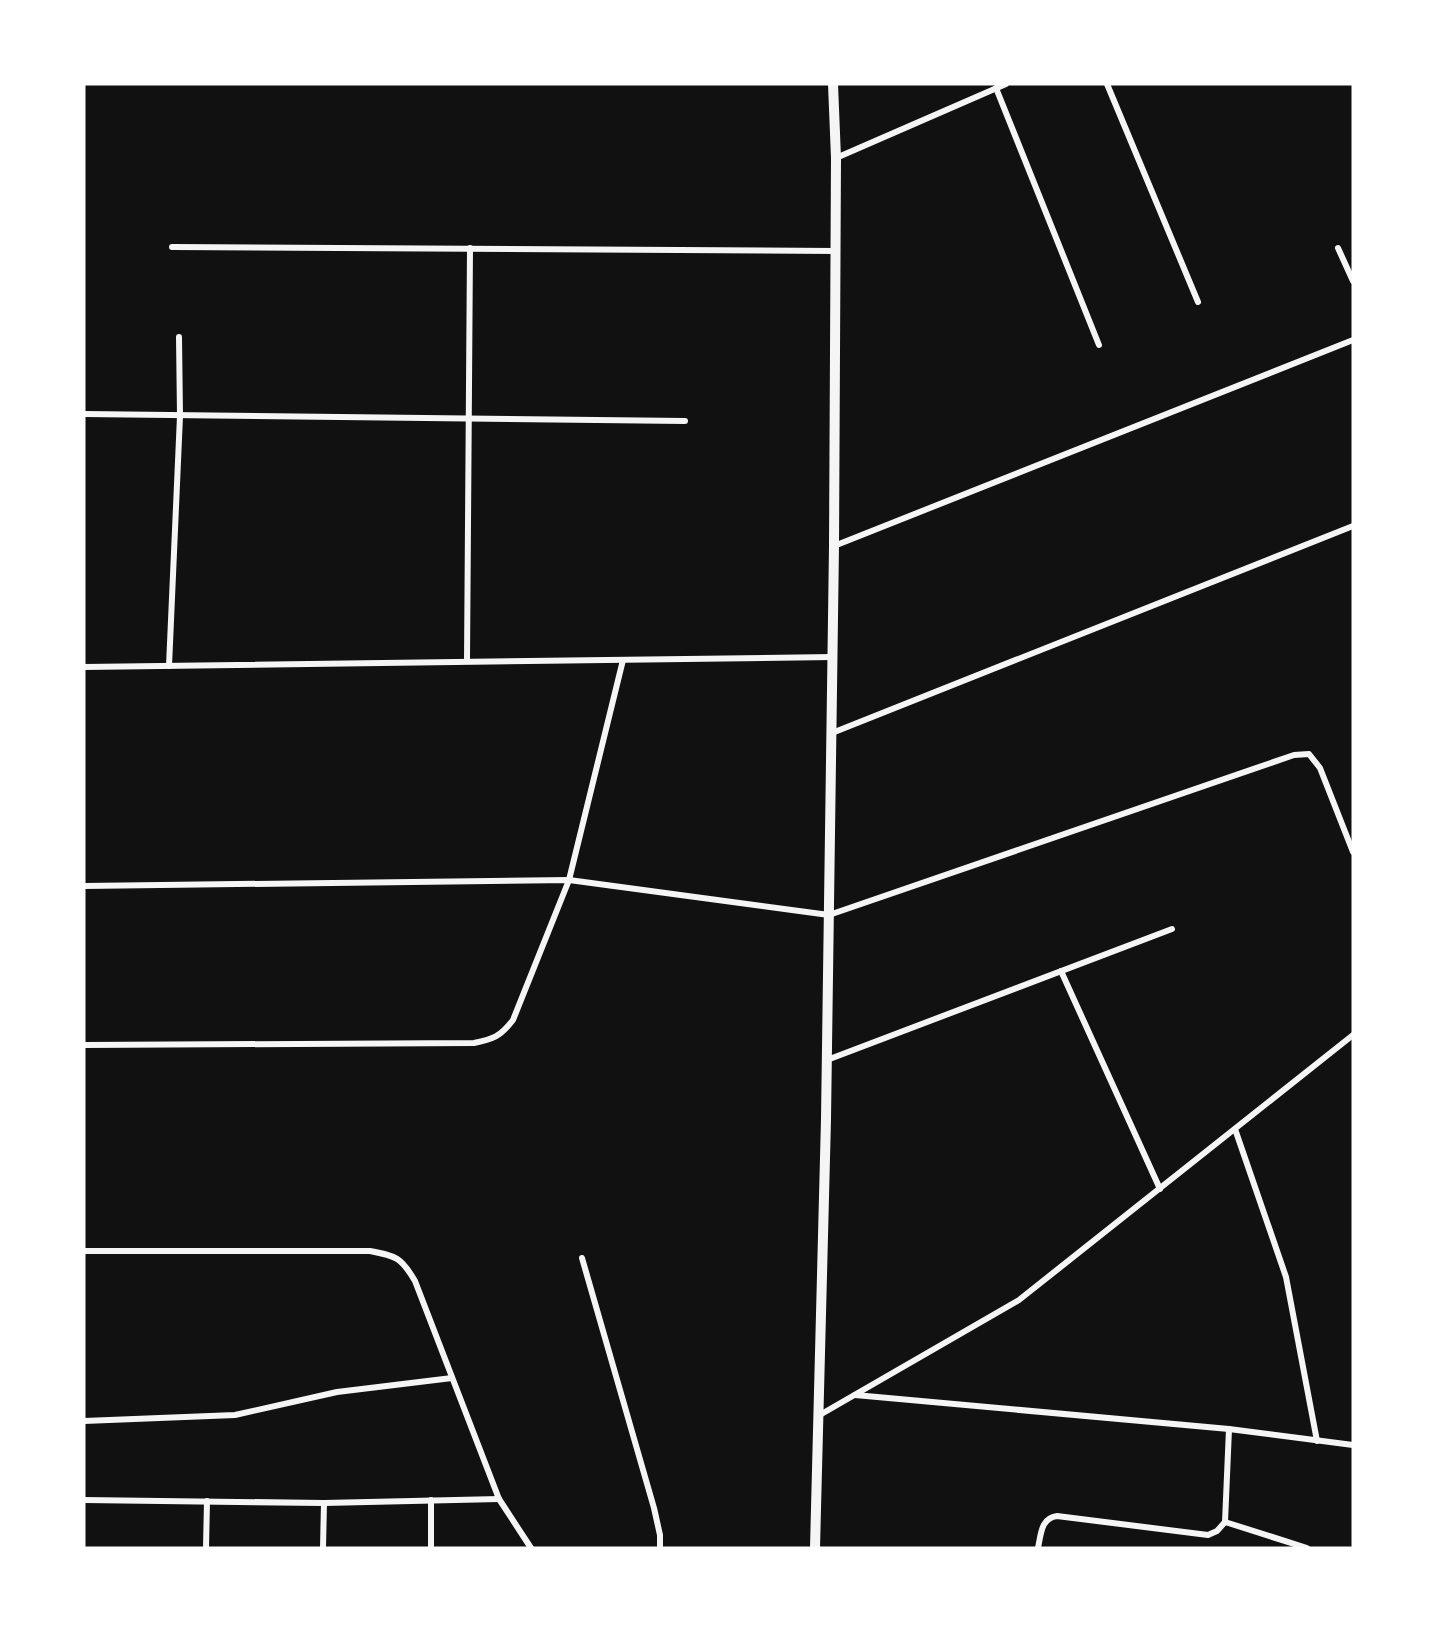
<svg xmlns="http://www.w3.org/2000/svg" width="1437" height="1632" viewBox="0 0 1437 1632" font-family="Roboto,sans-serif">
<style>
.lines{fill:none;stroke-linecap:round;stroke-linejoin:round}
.minor{stroke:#f5f5f5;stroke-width:6}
.tertiary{stroke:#f5f5f5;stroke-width:10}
</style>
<rect width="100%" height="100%" fill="#111"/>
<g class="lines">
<g class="minor">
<polyline points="1107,84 1198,302"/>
<polyline points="996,88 1099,345"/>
<polyline points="836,158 1006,84"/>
<polyline points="172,247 836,251"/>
<polyline points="1338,248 1353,281"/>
<polyline points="84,414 685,421"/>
<polyline points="834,546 1353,340"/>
<polyline points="467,661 470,248"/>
<polyline points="169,666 180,416 179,337"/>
<polyline points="84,667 833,657"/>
<polyline points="832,733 1353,526"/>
<polyline points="84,886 569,880 829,915 1294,755 1309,754 1320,768 1353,852"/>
<polyline points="1061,971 1160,1189"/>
<path d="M84 1045 474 1043C493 1039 500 1037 513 1020L569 880 623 660"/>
<polyline points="827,1060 1172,929"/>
<polyline points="1235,1129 1286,1277 1317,1441"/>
<path d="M84 1251H370C396 1256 401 1257 415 1281L499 1499 531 1548"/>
<polyline points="582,1258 654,1508 660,1535 660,1548"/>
<polyline points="855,1395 1229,1429 1353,1445"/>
<polyline points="818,1416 1019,1300 1353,1035"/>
<polyline points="84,1421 235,1415 337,1392 452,1378"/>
<polyline points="84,1500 324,1503 499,1499"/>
<polyline points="1225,1522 1307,1548"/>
<polyline points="206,1548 207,1501"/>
<polyline points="323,1548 324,1503"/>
<polyline points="431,1548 431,1500"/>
<path d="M1038 1548C1041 1534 1041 1518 1057 1516L1208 1535 1217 1531 1225 1522 1229 1429"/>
</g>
<polyline class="tertiary" points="815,1548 826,1119 834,546 836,158 833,84"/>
</g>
<rect width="1437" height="1632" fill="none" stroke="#ffffff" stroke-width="171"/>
</svg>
